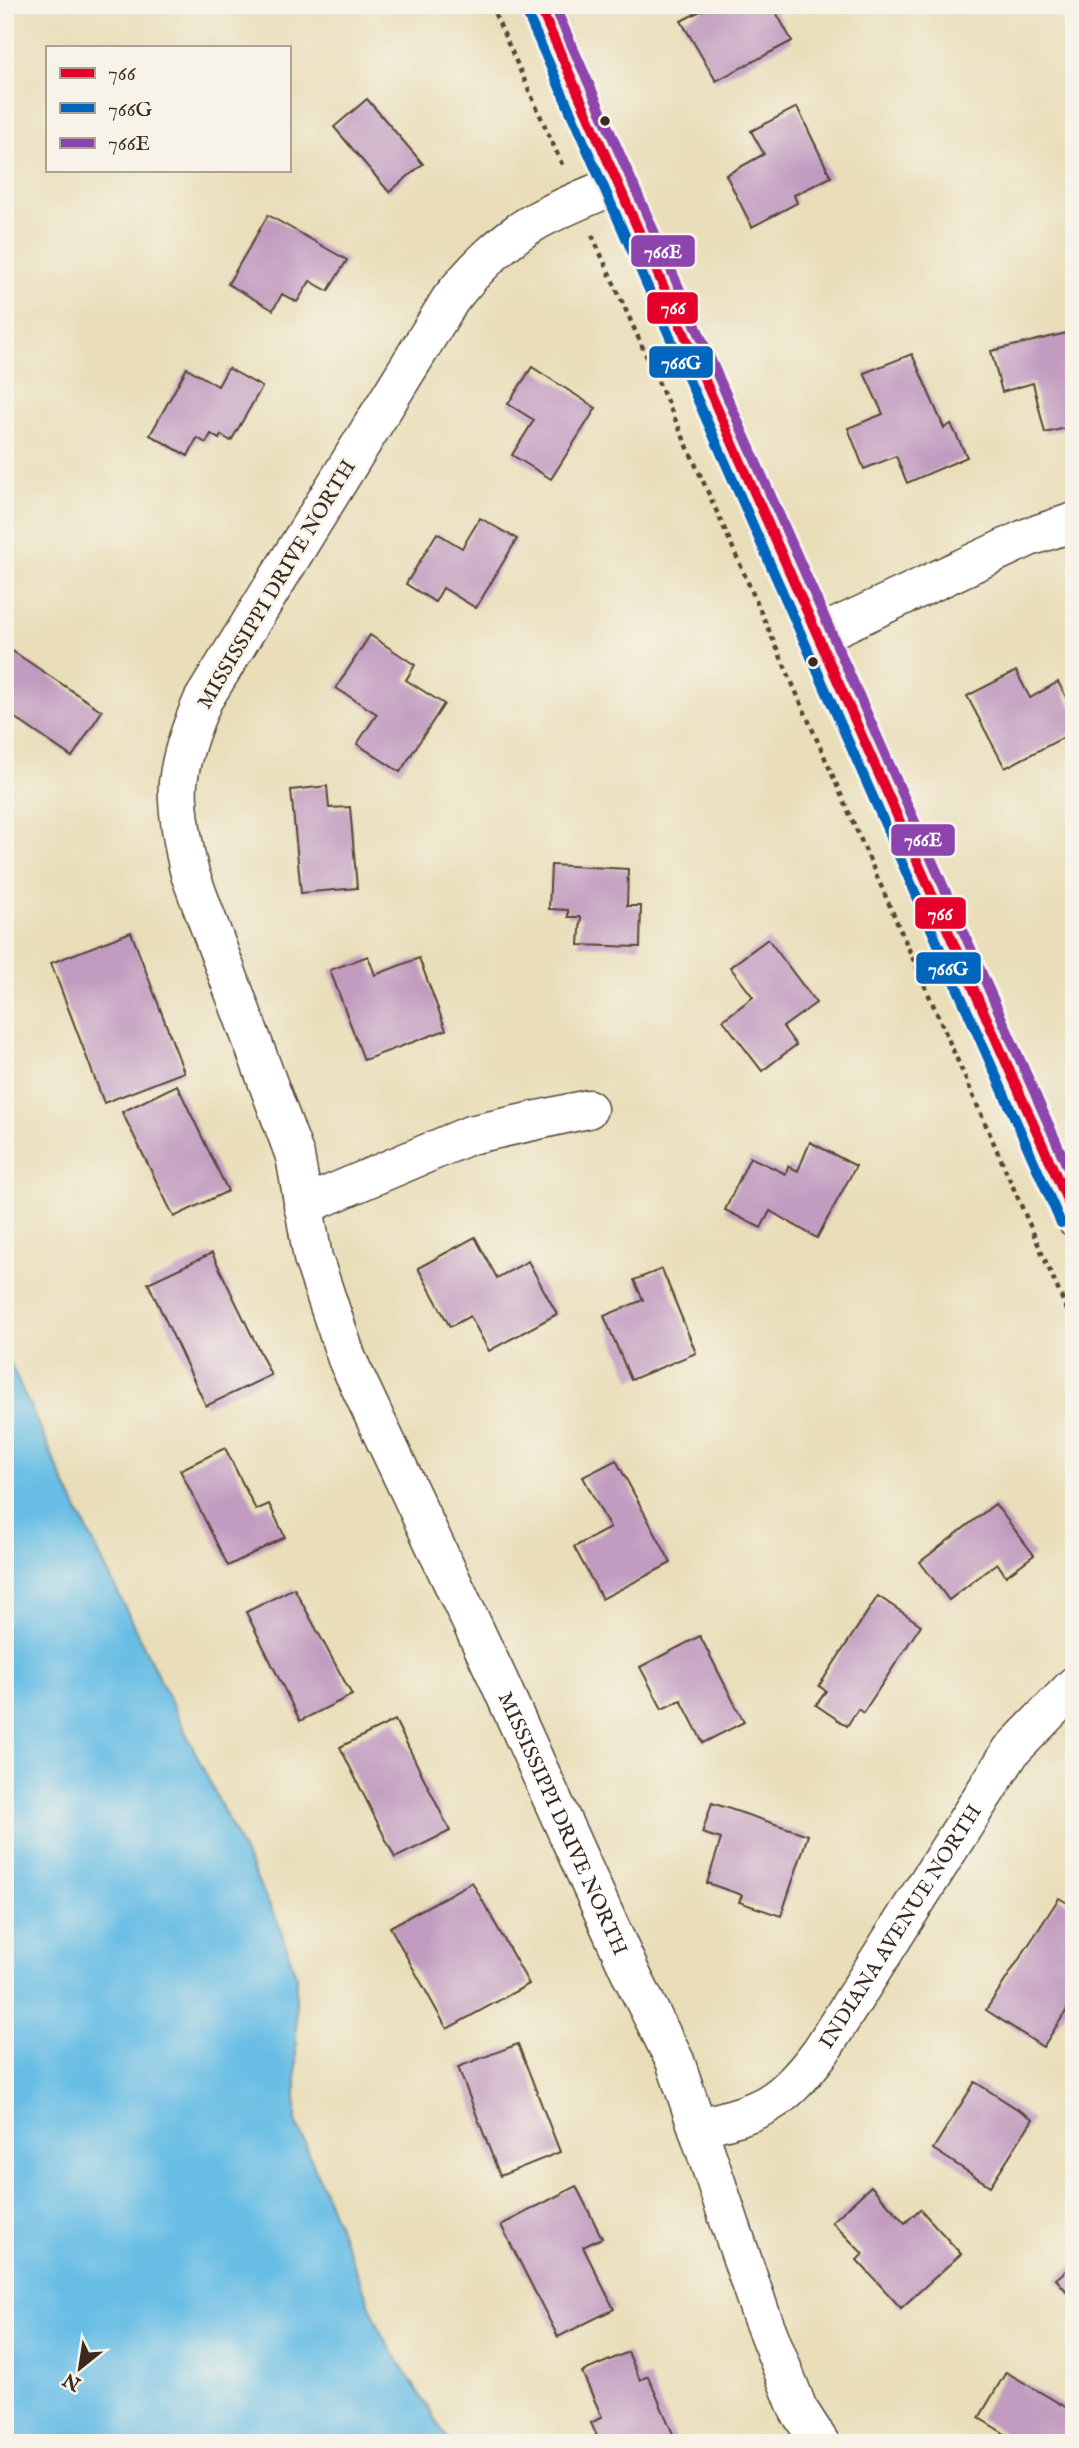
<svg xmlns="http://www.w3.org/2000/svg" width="1079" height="2448" viewBox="0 0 1079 2448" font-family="'IM FELL English',serif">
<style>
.water{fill:#68bde5;stroke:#527482;stroke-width:2}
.building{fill:#c19bc0}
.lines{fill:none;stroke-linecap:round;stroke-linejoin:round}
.minor-casing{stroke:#554535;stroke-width:41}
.tertiary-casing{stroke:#554535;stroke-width:41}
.path{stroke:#554535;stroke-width:4.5;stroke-dasharray:5 5;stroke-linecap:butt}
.minor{stroke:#fff;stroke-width:38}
.tertiary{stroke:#fff;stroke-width:38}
.bus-1-casing{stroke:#f7f3e8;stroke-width:16}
.bus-2-casing{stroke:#f7f3e8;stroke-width:16}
.bus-3-casing{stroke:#f7f3e8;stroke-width:16}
.bus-1{stroke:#e4002b;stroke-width:10}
.bus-2{stroke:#0065bd;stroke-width:10}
.bus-3{stroke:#8e44ad;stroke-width:10}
.bus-dot{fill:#3b2a1e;stroke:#f7f3e8;stroke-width:2.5}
.labels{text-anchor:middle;stroke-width:5;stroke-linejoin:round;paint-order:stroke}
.street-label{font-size:21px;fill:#3b2a1e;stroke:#f7f3e8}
.line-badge{stroke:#f7f3e8;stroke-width:2.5}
.badge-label{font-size:19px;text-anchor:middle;font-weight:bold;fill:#fff}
</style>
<rect width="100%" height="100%" fill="#f7f3e8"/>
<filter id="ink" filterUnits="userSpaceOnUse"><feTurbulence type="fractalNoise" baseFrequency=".0143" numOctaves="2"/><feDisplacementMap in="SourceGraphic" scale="14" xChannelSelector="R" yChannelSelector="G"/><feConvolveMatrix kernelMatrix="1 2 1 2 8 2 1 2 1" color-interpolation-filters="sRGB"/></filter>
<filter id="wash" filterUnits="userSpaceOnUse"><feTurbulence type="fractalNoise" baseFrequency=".00686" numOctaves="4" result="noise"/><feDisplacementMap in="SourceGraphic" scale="28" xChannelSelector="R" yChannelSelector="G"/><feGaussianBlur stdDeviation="1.57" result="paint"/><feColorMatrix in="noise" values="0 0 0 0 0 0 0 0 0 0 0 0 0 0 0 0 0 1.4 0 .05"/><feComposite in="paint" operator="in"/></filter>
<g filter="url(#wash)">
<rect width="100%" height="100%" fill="#e9deb9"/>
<polygon class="water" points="5,1352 66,1486 280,1927 296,1976 296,2121 382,2335 450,2443 5,2443"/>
<g id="blocks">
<g class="building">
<polygon points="712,5 772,5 792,41 716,81 681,21"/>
<polygon points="367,99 423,164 389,192 334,127"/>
<polygon points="797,107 831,177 794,195 797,203 752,227 726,175 764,154 751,131"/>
<polygon points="268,215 347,260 328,291 310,281 297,302 282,294 273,310 228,284"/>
<polygon points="1071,332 1074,341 1074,426 1045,433 1033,383 1002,392 991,351"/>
<polygon points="912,354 944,428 951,424 967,457 907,483 896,456 864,469 848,428 883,414 864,373"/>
<polygon points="532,367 596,408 551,479 512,455 534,420 508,404"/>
<polygon points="187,368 218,386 228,368 262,387 231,441 221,435 219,439 211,434 206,443 197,438 188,456 150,435"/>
<polygon points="480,518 517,539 476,608 443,588 435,602 406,584 437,533 462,548"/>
<polygon points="370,635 415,665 406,680 444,704 400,772 357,744 377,714 336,688"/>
<polygon points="5,646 102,711 72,757 5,711"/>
<polygon points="1016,671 1030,698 1058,682 1074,712 1074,732 1005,768 967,696"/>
<polygon points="327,786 329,808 350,807 357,888 301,893 291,790"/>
<polygon points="551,865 628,869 627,906 641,906 640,947 579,945 581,917 568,917 568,910 549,909"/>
<polygon points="131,932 184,1072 104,1103 51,963"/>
<polygon points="768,939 816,1003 783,1027 796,1045 762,1071 723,1020 753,997 730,967"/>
<polygon points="368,956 375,975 419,958 446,1030 364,1060 330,970"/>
<polygon points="177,1085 228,1191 174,1217 122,1112"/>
<polygon points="810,1142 856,1166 817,1238 770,1211 761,1228 725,1210 750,1157 786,1174 788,1166 798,1171"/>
<polygon points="475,1237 497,1278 528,1261 557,1314 489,1351 470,1316 450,1327 418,1268"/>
<polygon points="212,1253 271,1375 206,1406 148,1283"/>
<polygon points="662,1269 696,1353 631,1380 604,1316 643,1300 634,1280"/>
<polygon points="225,1448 256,1510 269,1504 285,1537 228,1566 180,1470"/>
<polygon points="616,1460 671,1563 602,1599 574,1547 610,1528 583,1477"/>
<polygon points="995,1504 1034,1555 1006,1576 997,1563 949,1600 920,1562"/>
<polygon points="294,1588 352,1695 300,1721 246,1612"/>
<polygon points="878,1596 921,1625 863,1713 858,1709 847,1726 816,1705 826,1691 819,1686"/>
<polygon points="700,1636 744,1722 703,1743 681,1700 662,1709 640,1667"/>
<polygon points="395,1720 450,1831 395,1858 340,1747"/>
<polygon points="712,1803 808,1835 781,1916 739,1902 742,1895 707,1883 721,1839 702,1833"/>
<polygon points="472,1882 529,1984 447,2029 390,1927"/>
<polygon points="1059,1898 1074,1907 1074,1999 1043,2047 986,2010"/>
<polygon points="518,2044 560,2152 500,2176 458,2067"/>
<polygon points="975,2082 1033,2119 990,2186 933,2149"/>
<polygon points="576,2186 602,2238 583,2247 614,2309 558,2337 501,2225"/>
<polygon points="871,2186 905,2223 920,2209 961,2254 901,2308 857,2260 863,2254 832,2222"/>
<polygon points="1074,2264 1074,2300 1056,2279"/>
<polygon points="628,2352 640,2380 648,2376 677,2443 600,2443 591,2423 602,2417 582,2372"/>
<polygon points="1006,2372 1074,2412 1074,2443 1020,2443 979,2418"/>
</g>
</g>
</g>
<g filter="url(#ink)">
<use href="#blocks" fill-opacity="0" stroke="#554535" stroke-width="2"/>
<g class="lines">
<defs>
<g id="minor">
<path id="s1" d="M618 184C592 195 564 206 538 220 506 237 472 271 450 300L203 700C192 725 181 754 178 783 176 805 184 851 190 874L295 1156 313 1258 347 1359 498 1679 632 1976 675 2061 761 2315 798 2409 820 2443"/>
<polyline points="817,636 1029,537 1074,522"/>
<polyline points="303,1206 470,1135 588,1109"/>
<path id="s2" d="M699 2127C764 2111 780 2105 821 2051L1011 1751 1074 1686"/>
</g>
<polyline id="tertiary" points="539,5 1074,1217"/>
</defs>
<use href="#minor" class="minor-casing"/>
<use href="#tertiary" class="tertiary-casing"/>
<g class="path">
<polyline points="491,5 564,169"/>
<polyline points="592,235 725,530 1074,1326"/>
</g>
<use href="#minor" class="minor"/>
<use href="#tertiary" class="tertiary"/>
<defs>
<polyline id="bus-1" points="539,5 1074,1216"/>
<polyline id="bus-2" points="526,11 1061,1223"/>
<polyline id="bus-3" points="554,5 1074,1182"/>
</defs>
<use href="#bus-1" class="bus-1-casing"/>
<use href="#bus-2" class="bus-2-casing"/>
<use href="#bus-3" class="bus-3-casing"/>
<use href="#bus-1" class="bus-1"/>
<use href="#bus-2" class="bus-2"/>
<use href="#bus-3" class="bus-3"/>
</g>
</g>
<g class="bus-dot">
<circle cx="605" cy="121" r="6"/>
<circle cx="813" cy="662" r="6"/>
</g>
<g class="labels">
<g class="street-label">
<text transform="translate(276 584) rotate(-59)" y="7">MISSISSIPPI DRIVE NORTH</text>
<text dy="7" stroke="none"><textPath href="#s1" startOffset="1880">MISSISSIPPI DRIVE NORTH</textPath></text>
<text dy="7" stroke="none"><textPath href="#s2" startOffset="296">INDIANA AVENUE NORTH</textPath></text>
</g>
</g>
<g class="line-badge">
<rect x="630" y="234" width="66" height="34" rx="7" fill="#8e44ad"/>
<rect x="646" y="291" width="53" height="34" rx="7" fill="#e4002b"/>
<rect x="648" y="345" width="66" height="34" rx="7" fill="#0065bd"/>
<rect x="890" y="823" width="66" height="34" rx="7" fill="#8e44ad"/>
<rect x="914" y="896" width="53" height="34" rx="7" fill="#e4002b"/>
<rect x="915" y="951" width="67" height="34" rx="7" fill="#0065bd"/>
</g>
<g class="badge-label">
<text x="663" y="258">766E</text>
<text x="673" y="314">766</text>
<text x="681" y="369">766G</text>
<text x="923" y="846">766E</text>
<text x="940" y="920">766</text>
<text x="948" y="975">766G</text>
</g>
<rect width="1079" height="2448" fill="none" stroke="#f7f3e8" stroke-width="28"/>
<rect x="46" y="46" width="245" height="126" fill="#f7f3e8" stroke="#aca397" stroke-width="2"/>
<rect x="60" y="68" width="35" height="10" fill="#e4002b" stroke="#aca397" stroke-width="2"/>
<text x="108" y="80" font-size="21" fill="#3b2a1e">766</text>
<rect x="60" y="103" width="35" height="10" fill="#0065bd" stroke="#aca397" stroke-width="2"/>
<text x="108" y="116" font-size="21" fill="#3b2a1e">766G</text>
<rect x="60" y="138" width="35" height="10" fill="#8e44ad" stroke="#aca397" stroke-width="2"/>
<text x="108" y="150" font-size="21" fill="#3b2a1e">766E</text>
<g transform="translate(80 2368) rotate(210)" stroke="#f7f3e8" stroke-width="5" paint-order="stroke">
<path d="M0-5L12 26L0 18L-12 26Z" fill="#3b2a1e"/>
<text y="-10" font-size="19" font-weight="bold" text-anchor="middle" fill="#3b2a1e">N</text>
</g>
</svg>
